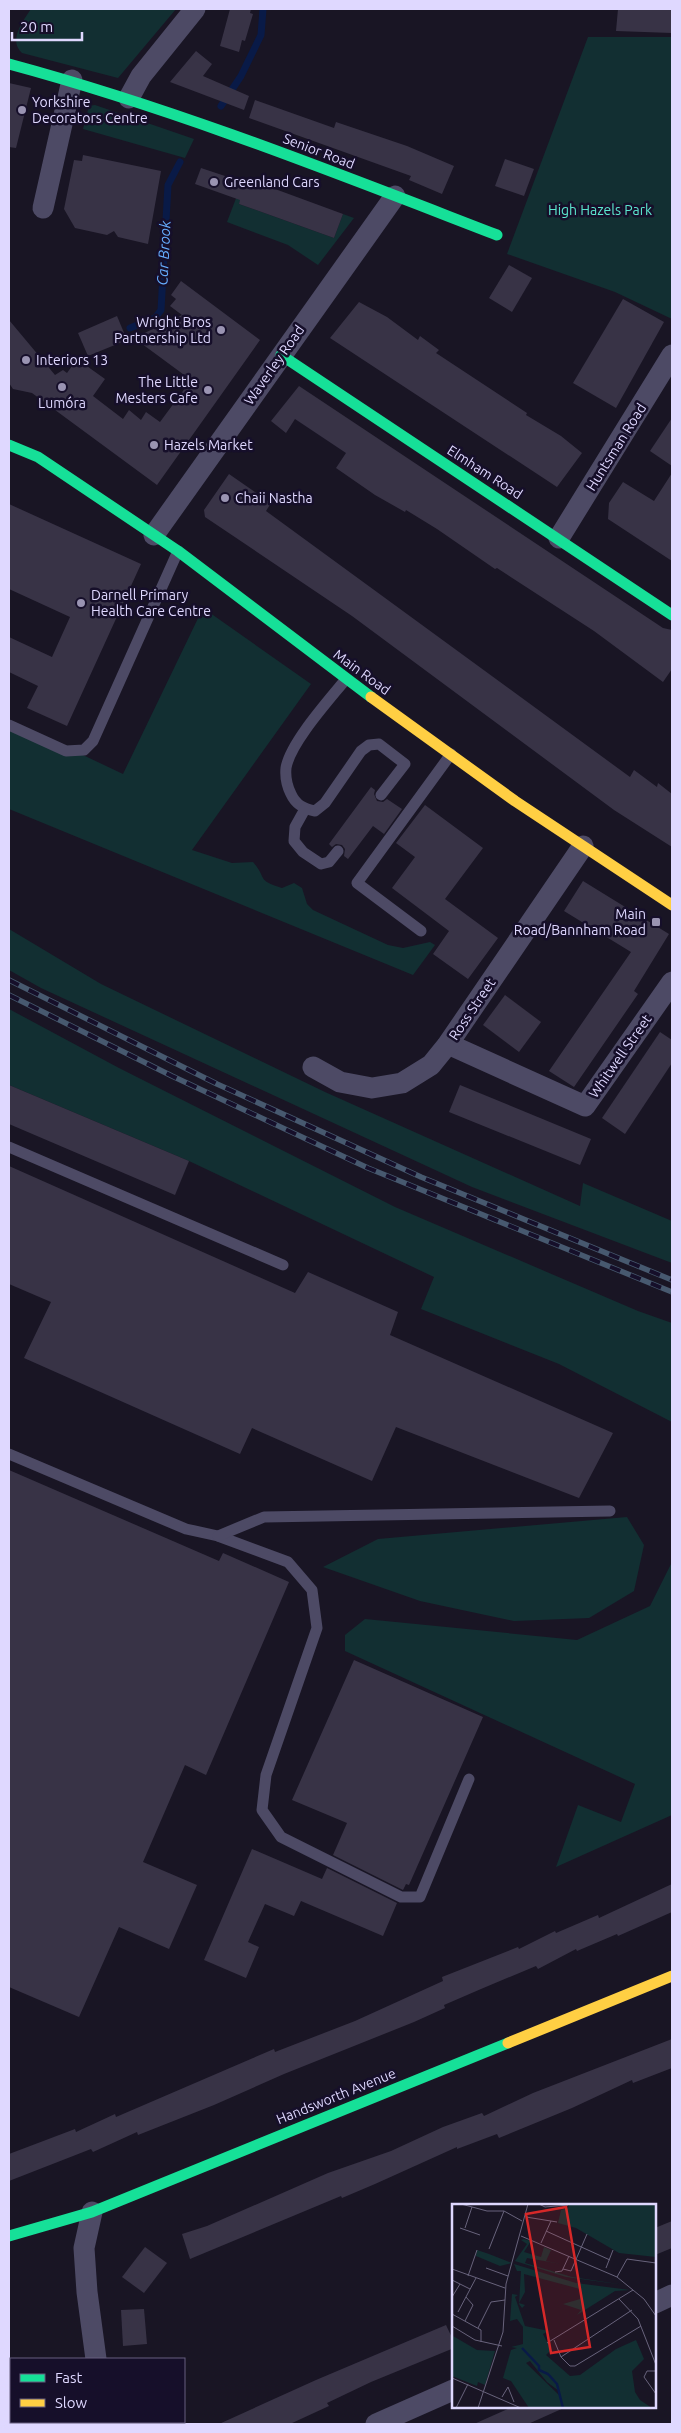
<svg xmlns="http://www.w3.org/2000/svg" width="681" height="2433" viewBox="0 0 681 2433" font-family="Ubuntu,sans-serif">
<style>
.green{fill:#122f32}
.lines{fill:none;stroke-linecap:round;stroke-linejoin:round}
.stream{stroke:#091a47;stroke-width:7}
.building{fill:#383346}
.lane{stroke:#4d4a65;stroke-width:11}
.street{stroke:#4d4a65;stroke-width:21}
.fast{stroke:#16e098;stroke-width:11}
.slow{stroke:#ffcf43;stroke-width:11}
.rail-casing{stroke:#47596f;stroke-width:5.5}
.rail{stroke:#160f2a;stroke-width:4;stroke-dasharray:11;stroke-linecap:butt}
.poi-dot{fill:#9a94b2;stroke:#160f2a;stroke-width:2}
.labels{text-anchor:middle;stroke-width:5;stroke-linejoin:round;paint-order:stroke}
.poi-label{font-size:14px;fill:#dfd8ff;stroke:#160f2a;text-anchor:start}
.street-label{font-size:14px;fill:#dfd8ff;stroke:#160f2a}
.park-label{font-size:14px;fill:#5ce7cf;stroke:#160f2a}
.water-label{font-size:15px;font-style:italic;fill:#66adff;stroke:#160f2a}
.inset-river{fill:none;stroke:#091a47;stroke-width:2.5}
.inset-road{fill:none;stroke:#68637c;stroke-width:1}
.view{fill:#d62828;fill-opacity:0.15;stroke:#d62828;stroke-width:2.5}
.inset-edge{fill:none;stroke:#dfd8ff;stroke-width:2.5}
</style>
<rect width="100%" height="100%" fill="#191524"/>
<g class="green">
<path d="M31 9H176L118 78 22 53C8 40 23 21 31 9Z"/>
<polygon points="588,37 672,37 672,319 615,292 507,254"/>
<polygon points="95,105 194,139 185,158 83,129 89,106"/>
<polygon points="243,180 247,182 239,204 334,238 343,214 354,218 318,265 288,245 227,222"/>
<path d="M203 608 311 684 192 850 232 863 253 862C268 879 255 879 282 888L294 883 302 888 307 904 313 910 388 945 403 948 430 942 435 945 413 975 9 809V720L123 774Z"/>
<polygon points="9,929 101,984 325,1092 580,1206 583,1183 672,1221 672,1263 472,1187 41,988 9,970"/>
<polygon points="9,1009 119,1068 395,1207 638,1311 672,1323 672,1422 559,1364 421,1309 434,1277 189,1161 9,1085"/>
<polygon points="627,1517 644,1545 634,1591 589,1618 514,1621 420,1601 323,1567 378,1539"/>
<polygon points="672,1562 672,1815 556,1867 578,1805 621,1822 635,1784 345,1651 345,1635 365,1619 577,1640 650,1606"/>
</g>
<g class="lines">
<g class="stream">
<polyline points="221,106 241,76 261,35 263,9"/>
<polyline points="130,328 155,318 161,310 168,185 180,162"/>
</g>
</g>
<g class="building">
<polygon points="230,9 251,9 250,13 253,14 245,41 242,40 239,52 220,46"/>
<polygon points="618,9 672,9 672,33 616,31"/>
<polygon points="196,51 212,64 203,76 249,96 244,110 170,82"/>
<polygon points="9,83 31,88 16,148 9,147"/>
<polygon points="255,100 334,128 336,122 407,146 454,166 442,194 409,180 411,176 249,118"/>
<polygon points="83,155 161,171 148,244 118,237 114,231 107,235 75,228 64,209 74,160 82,161"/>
<polygon points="505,159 534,169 524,196 495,186"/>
<polygon points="201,168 246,183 248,179 343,214 334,238 239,204 240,200 195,184"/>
<polygon points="509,265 532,278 512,312 489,298"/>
<polygon points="181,281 260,340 157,485 32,393 13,389 9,383 9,320 55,375 63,370 67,373 77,359 105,379 93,396 123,419 129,410 141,420 146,412 160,422 191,380 134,338 182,315 170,306 176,299 171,295"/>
<polygon points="623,299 664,322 616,408 573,383"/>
<polygon points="359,302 387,317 418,340 420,336 439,350 436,353 527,413 526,415 561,436 582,453 557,487 330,338"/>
<polygon points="117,316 127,340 88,356 78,333"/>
<polygon points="299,386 663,628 672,630 672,669 663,682 594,631 497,568 495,569 437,529 406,510 405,512 375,495 336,468 346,453 295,419 286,433 271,421"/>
<polygon points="672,418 672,466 650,451"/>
<polygon points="672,473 672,561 608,519 609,503 623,482 654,501"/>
<polygon points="229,474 271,503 266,511 630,777 634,770 657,787 658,783 672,794 672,847 614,810 352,616 205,517 204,510"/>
<polygon points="9,504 141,564 67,726 27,708 38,686 9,672 9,637 52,657 70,617 9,589"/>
<polygon points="371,787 375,790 374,794 377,801 383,802 387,799 402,809 384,834 373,826 348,859 344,856 345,849 342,845 336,844 332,847 329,844"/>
<polygon points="425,805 483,848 445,899 498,938 468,979 433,954 449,931 392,888 415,857 396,843"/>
<polygon points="583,881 669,934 634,991 638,994 574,1087 549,1071 631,952 564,911"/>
<polygon points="505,995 541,1022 519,1052 483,1025"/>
<polygon points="660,1032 672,1040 672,1063 625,1134 602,1118"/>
<polygon points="9,1085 189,1161 175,1195 9,1124"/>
<polygon points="460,1085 591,1139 580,1165 449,1112"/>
<polygon points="9,1166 295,1293 308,1272 398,1312 390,1335 613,1433 579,1498 396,1427 372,1481 252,1428 240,1454 24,1358 51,1302 9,1284"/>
<polygon points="9,1470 219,1561 223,1553 289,1582 206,1775 185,1765 143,1862 197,1885 169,1949 119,1927 79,2017 9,1987"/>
<polygon points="354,1660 483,1717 409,1885 406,1884 403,1890 333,1855 347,1823 292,1800"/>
<polygon points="252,1849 322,1879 327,1868 397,1903 383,1936 301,1901 294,1916 265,1904 248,1942 259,1947 246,1978 204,1960"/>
<polygon points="672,1884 672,1912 618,1936 617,1934 577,1951 576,1949 538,1969 536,1966 481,1989 444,2005 445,2008 414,2022 284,2074 214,2105 138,2135 137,2132 93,2152 91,2149 9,2181 9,2154 75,2129 76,2132 115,2114 116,2117 274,2049 275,2052 355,2021 443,1981 442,1977 518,1947 519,1949 555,1931 556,1933 598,1915 599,1918"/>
<polygon points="672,2039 672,2068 633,2083 632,2080 572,2108 499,2138 497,2134 457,2149 457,2147 375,2184 342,2198 341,2196 190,2259 182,2234 207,2226 328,2173 391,2151 443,2127 482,2113 484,2116 533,2093"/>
<polygon points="672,2221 672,2248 655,2255 655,2228"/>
<polygon points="145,2247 167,2263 144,2293 122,2277"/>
<polygon points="144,2309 147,2344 123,2346 121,2310"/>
<polygon points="446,2325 454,2342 454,2348 371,2382 327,2403 329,2406 290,2424 219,2424 316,2380"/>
<polygon points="512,2407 566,2407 528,2424 474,2424"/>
</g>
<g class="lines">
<g class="lane">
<path d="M346 679C329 700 290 743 286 768 285 778 287 786 291 794 296 805 304 809 315 811L325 803 361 751 369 745 379 744 405 764 381 795"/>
<polyline points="9,725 66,751 84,750 93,741 178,551"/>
<polyline points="305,809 295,827 294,841 303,852 321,864 329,862 338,851"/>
<polyline points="421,931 357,883 451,754"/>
<polyline points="9,1147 283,1265"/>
<polyline points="9,1454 186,1529 218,1536 288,1562 312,1590 317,1628 266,1775 262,1810 281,1837 401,1897 420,1897 469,1779"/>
<polyline points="218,1536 264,1517 610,1511"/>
</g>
<g class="street">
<polyline points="129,98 141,76 195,9"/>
<polyline points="43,208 72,80"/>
<polyline points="154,535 395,196"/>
<polyline points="559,538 672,355"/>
<polyline points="448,1044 585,1106 672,982"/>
<polyline points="313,1067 340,1082 372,1088 402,1083 431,1065 448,1044 583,846"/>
<polyline points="92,2212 84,2248 87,2292 96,2359"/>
<polyline points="655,2303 672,2295"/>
<polyline points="112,2422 112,2424"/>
<polyline points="376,2424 453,2390"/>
</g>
<g class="fast">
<path d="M9 64C176 109 336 173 497 235"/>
<polyline points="281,355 672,615"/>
<polyline points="9,445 38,457 178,551 371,697"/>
<polyline points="9,2236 92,2212 508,2043"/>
</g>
<g class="slow">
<polyline points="371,697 515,801 672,905"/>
<polyline points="508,2043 672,1976"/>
</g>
<defs>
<g id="rail">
<polyline points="9,980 217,1084 421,1177 672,1280"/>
<polyline points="9,995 172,1076 368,1168 672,1292"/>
</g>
</defs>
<use href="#rail" class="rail-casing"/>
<use href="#rail" class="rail"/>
</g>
<g class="poi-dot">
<circle cx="22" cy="110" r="5"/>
<circle cx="214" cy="182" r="5"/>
<circle cx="221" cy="330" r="5"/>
<circle cx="26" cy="360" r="5"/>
<circle cx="62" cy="387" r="5"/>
<circle cx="208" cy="390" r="5"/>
<circle cx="154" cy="445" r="5"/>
<circle cx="225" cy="498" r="5"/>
<circle cx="81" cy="603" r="5"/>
<rect x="651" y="917" width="10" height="10" rx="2.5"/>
</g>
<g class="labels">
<g class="poi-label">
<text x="32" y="107">Yorkshire<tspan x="32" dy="16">Decorators Centre</tspan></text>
<text x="224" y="187">Greenland Cars</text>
<text x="211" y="327" text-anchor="end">Wright Bros<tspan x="211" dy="16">Partnership Ltd</tspan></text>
<text x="36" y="365">Interiors 13</text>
<text x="198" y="387" text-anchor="end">The Little<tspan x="198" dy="16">Mesters Cafe</tspan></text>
<text x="62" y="408" text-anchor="middle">Lumóra</text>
<text x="164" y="450">Hazels Market</text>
<text x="235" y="503">Chaii Nastha</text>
<text x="91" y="600">Darnell Primary<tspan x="91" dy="16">Health Care Centre</tspan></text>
<text x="646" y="919" text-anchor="end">Main<tspan x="646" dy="16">Road/Bannham Road</tspan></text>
</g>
<g class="street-label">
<text transform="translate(319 151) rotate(21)" y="5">Senior Road</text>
<text transform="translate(274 365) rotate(-55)" y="5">Waverley Road</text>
<text transform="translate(616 447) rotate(-58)" y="5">Huntsman Road</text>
<text transform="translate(485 472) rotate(33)" y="5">Elmham Road</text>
<text transform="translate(362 672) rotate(36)" y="5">Main Road</text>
<text transform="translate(472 1009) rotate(-56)" y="5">Ross Street</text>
<text transform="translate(620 1056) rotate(-55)" y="5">Whitwell Street</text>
<text transform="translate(336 2096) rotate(-22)" y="5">Handsworth Avenue</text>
</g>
<g class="park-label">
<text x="600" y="215">High Hazels Park</text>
</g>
<g class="water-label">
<text transform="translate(164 253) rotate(-87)" y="5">Car Brook</text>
</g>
</g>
<g transform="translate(452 2204)">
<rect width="204" height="204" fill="#191524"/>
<path d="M117 0H204V53L167 49 124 24 106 19 109 6 116 4ZM72 35 79 37 72 48 89 53 92 43 99 46 94 57 109 60 75 54 73 59 120 73 173 81 114 73 63 57 75 40 69 36ZM25 46 37 50 60 59 48 62 24 52ZM62 60 124 79 178 86 163 87 125 111 129 106 111 100 128 95V85L72 70 73 88 67 99 73 101 70 104 67 100 69 67H65ZM60 90 66 91 63 93 73 122 97 127 91 130 99 146 94 151 118 172 128 171 164 145 184 136 192 155 180 167 183 188 188 196 200 204H77L59 177 51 174 59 146 65 144 59 143 71 140V123L65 115 58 117ZM78 157 95 178 107 187 109 193 74 159ZM0 124 1 132 25 146 43 147 33 181 26 178 25 182 0 172Z" fill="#122f32" fill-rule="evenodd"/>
<path class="inset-river" d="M70 144 87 162V166L96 170 105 180 111 204"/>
<path class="inset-road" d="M9 0 35 7H52L70 17M87 0 93 3 116 1M74 13 105 18M8 24 28 31M13 24 20 3M94 27 158 56M69 32 165 73 192 95 204 112M89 39 99 17M37 45 52 7M34 64 56 72M154 64 161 46M0 65 53 84M111 65 119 67 135 30M103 68 110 67 117 52M16 72 25 46M165 73 175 55 204 59M0 76 18 85M0 93 8 80M167 95 186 115 204 161M6 108 24 74M0 110 29 126V138M13 117 21 101 14 93M0 122 23 136 50 142M26 124 39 98 53 96M102 136 109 153 118 162H123L189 122M95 139 181 86M109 153 180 106M204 167H195L192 173 204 190M0 174 69 204M50 193 56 183 62 198M4 204 16 180M26 204 51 128 54 80 76 0"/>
<path class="view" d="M114 3 138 143 99 149 74 10Z"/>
<rect width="204" height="204" class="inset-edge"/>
</g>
<rect width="681" height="2433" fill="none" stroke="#dfd8ff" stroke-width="20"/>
<rect x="10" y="2358" width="175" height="65" fill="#160f2a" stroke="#665f7f"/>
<rect x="20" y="2374" width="25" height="8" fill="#16e098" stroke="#665f7f"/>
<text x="55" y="2383" font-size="15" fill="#dfd8ff">Fast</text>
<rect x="20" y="2399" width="25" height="8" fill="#ffcf43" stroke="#665f7f"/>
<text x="55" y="2408" font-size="15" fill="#dfd8ff">Slow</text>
<path d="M12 32v8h70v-8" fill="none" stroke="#dfd8ff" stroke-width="2.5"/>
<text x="20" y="32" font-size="15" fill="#dfd8ff" stroke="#160f2a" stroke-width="4" paint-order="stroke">20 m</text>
</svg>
